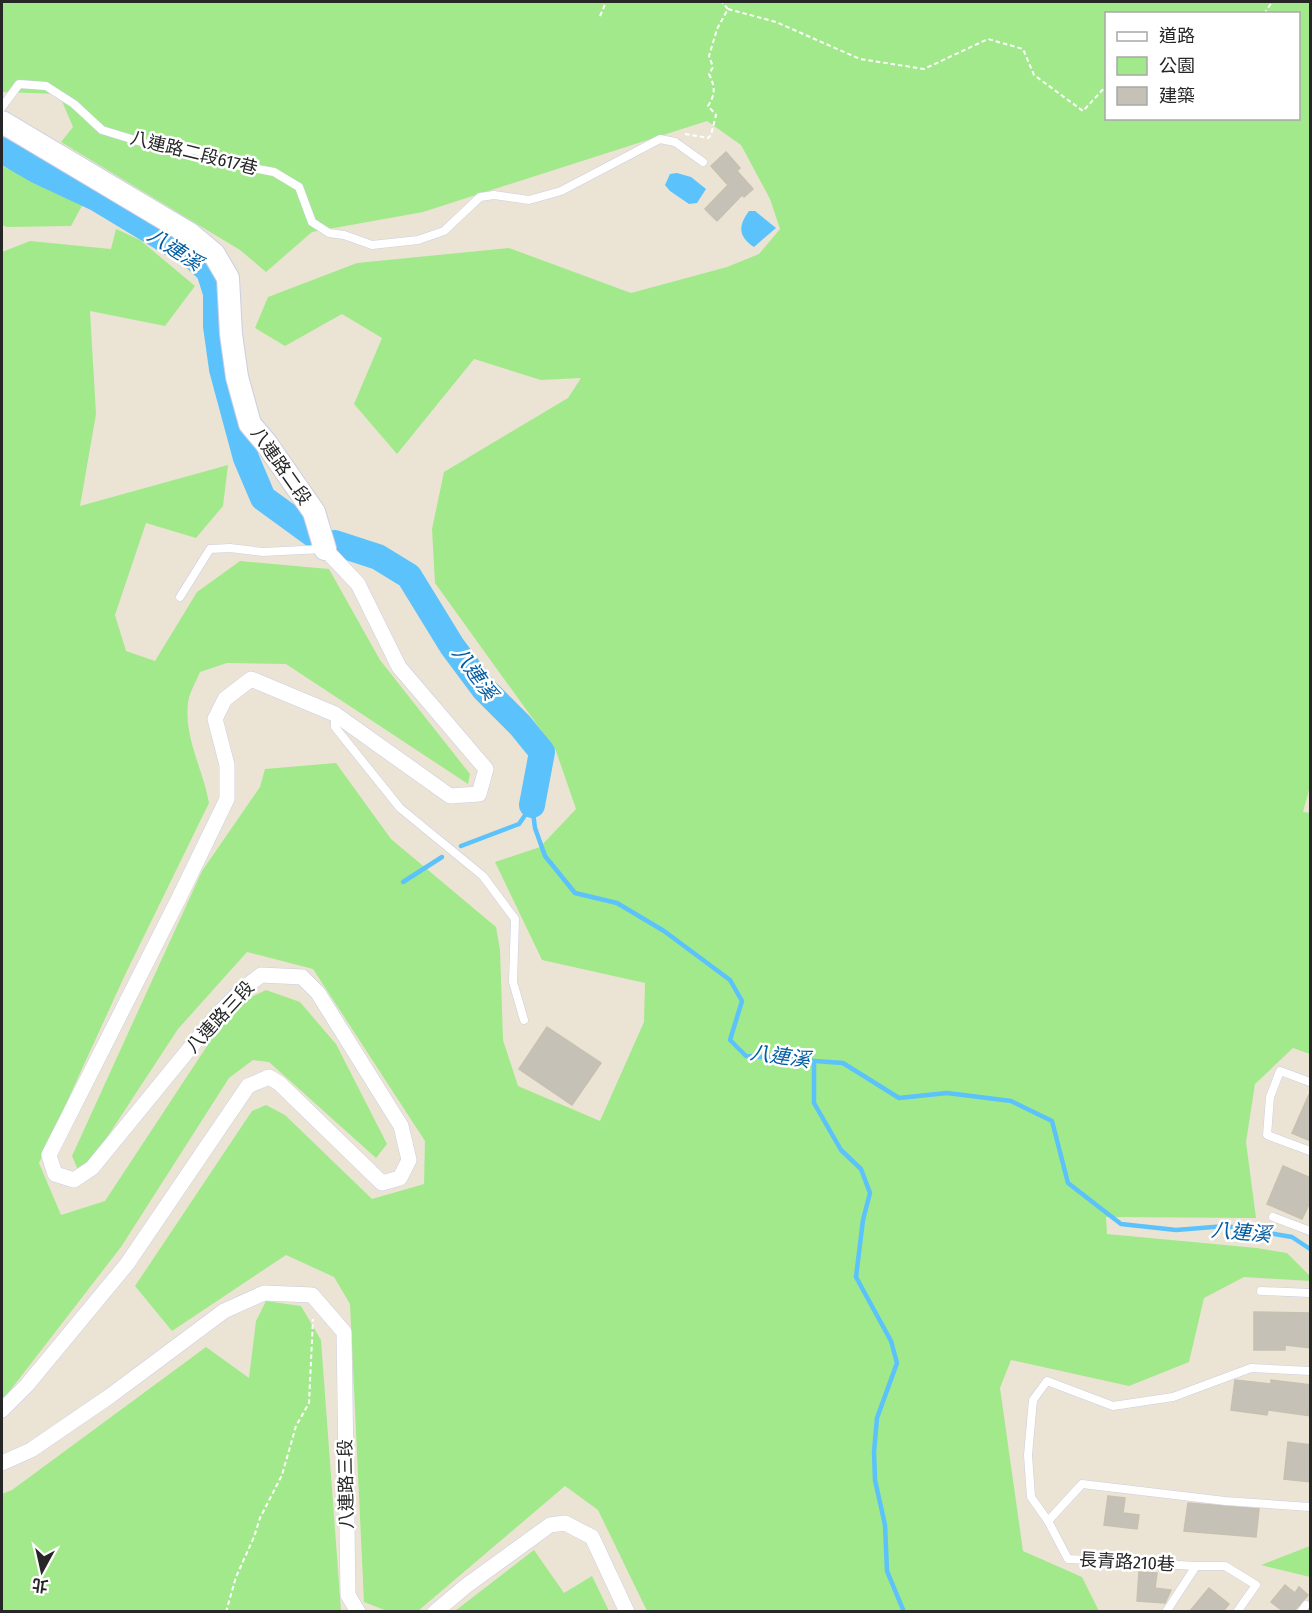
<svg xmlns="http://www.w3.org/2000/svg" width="1312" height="1613" viewBox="0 0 1312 1613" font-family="'Fira Sans Condensed','Noto Sans TC',sans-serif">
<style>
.green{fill:#a2e98b;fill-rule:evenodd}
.water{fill:#5bc2fb}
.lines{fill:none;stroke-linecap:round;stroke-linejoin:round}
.stream{stroke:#5bc2fb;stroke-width:4.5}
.river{stroke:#5bc2fb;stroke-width:26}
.building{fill:#c6c1b6;stroke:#c6c0b0;stroke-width:1.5}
.lane-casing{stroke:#cbcde2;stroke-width:9}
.street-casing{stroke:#cbcde2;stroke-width:16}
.secondary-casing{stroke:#cbcde2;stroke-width:24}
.path{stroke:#fff;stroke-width:2;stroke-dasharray:4.5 3;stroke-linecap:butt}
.lane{stroke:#fff;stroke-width:8}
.street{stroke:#fff;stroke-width:15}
.secondary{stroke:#fff;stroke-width:22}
.labels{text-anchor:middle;stroke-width:5;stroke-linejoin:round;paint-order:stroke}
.street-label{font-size:18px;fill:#262626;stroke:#fff}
.water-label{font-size:20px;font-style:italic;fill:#005ba1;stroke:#fff}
</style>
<rect width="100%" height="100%" fill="#ebe4d5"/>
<g class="green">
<path d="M2 2H1310V786L1303 812 1310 813V1054L1293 1048 1255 1084 1246 1142 1256 1218 1106 1217 1107 1234 1257 1248 1287 1253 1310 1276V1281L1244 1277 1204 1298 1189 1362 1129 1386 1011 1360 1000 1388 1023 1551 1082 1577 1099 1611H647L598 1510 565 1486 418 1611H387L364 1602 350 1304 334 1277 286 1255 172 1331 135 1286 252 1111 266 1105 285 1115 372 1199 424 1184 425 1141 313 969 247 952 178 1029 81 1177 72 1156 202 871 260 787 265 769 336 763 391 839 496 927 500 950 503 1040 518 1086 600 1121 644 1022 645 983 542 960 495 862 540 847 576 809 556 751 435 583 432 529 444 472 568 398 581 378 541 380 474 359 397 454 354 404 382 338 342 314 285 346 255 328 268 297 357 263 509 248 631 293 727 267 759 254 780 229 770 199 741 145 707 121 423 212 312 232 266 272 240 250 61 142 73 127 59 94 2 92ZM1106 14H1298V118H1106Z"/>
<polygon points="2,166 84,202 71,226 7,227 2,225"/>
<path d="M116 229 140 240 195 286 165 326 90 311 96 414 80 506 228 465 223 506 196 538 146 523 115 615 126 651 155 661 197 592 240 561 329 569 380 660 470 774 468 784 286 664 227 663 200 672C196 682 189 693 188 703 184 738 203 769 209 803L124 977 39 1163 61 1215 105 1201 234 1005 266 990 300 1002 336 1044 387 1144 376 1158 269 1062 253 1060 229 1078 121 1247 2 1401V252L30 241 111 249Z"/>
<polygon points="266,1301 301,1306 321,1340 341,1611 2,1611 2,1494 12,1490 206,1347 249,1378 256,1321"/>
<polygon points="1310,1546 1310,1577 1261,1565"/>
<polygon points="534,1550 564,1593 592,1576 609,1611 455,1611"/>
</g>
<g class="water">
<polygon points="677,173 691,177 706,189 697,203 689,204 670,191 665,185 670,174"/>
<path d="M749 211H755L776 228 754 247C738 236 738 226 749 211Z"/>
</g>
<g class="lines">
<g class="stream">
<polyline points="532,805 535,828 545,856 575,893 617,903 664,931 730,980 742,1001 730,1040 746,1056 843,1063 899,1098 947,1093 1011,1101 1052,1121 1068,1183 1121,1224 1176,1230 1226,1226 1292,1237 1310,1249"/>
<polyline points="461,846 519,824 532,805"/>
<polyline points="403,882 442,857"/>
<polyline points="814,1062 814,1103 841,1150 861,1169 870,1193 863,1220 856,1277 891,1341 897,1363 877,1418 874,1452 875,1480 885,1525 887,1571 904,1612"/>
</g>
<g class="river">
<polyline points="2,150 38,171 98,199 194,257 209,271 216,293 216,326 222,369 246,458 263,498 318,538"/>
<polyline points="335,543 378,557 409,576 452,646 484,689 520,725 542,752 532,805"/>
</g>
</g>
<g class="building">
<polygon points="726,152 740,168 737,171 753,189 744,197 742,195 717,221 705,209 728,185 711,166"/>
<polygon points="547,1027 601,1063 572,1105 519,1069"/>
<polygon points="1311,1090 1311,1141 1292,1133"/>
<polygon points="1283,1166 1311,1178 1311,1200 1302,1219 1267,1204"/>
<polygon points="1254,1312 1311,1313 1311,1348 1285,1345 1285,1350 1254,1350"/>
<polygon points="1235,1380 1271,1384 1271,1380 1311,1385 1311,1416 1268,1410 1267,1415 1231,1410"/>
<polygon points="1288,1442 1311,1445 1311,1482 1284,1479"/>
<polygon points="1108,1496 1125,1498 1123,1513 1139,1515 1137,1529 1104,1525"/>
<polygon points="1188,1503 1259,1509 1256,1537 1184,1531"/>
<polygon points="1139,1572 1157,1573 1155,1588 1171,1590 1165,1603 1137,1601"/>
<polygon points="1285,1585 1295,1593 1299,1587 1308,1595 1294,1611 1283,1611 1271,1602"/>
<polygon points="1209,1588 1229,1604 1223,1611 1190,1611"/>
</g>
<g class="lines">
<defs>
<g id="lane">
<polyline points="2,107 19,84 46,86 74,104 102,130 164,149 195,150 231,164 274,172 299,187 312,222 329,233 344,235 372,245 418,240 444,231 480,197 494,195 529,200 561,191 660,139 675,142 703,162"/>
<polyline points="180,597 210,549 230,548 263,552 323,549"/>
<polyline points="335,715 335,727 400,808 483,876 515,919 513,982 524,1020"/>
<polyline points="1310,1082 1280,1071 1270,1097 1267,1135 1310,1151"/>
<polyline points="1273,1217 1310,1231"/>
<polyline points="1261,1291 1310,1293"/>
<polyline points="1048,1521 1082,1484 1225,1501 1310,1507"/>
<polyline points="1166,1612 1196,1566"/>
<polyline points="1237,1612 1256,1585 1225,1566 1196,1566 1068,1559 1048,1521 1031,1497 1028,1455 1033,1400 1047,1381 1113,1406 1173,1397 1251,1368 1310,1371"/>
<polyline points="1301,1612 1306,1605"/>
</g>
<g id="street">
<polyline points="2,1410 27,1385 127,1264 248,1086 269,1077 279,1083 382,1183 400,1178 409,1160 401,1126 318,993 302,977 261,975 244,988 217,1015 92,1168 74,1180 55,1174 49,1155 179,898 227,799 227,765 215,719 225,699 251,679 335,714 450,796 479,794 486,769 399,667 358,584 325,549"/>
<polyline points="2,1463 31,1450 110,1396 224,1311 264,1293 312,1295 344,1332 348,1595 358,1612"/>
<polyline points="435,1612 466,1586 550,1525 565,1523 592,1537 627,1612"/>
</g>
<polyline id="secondary" points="2,122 190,234 214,254 228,278 231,334 237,377 250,424 266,443 314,512 325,549"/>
</defs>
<use href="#lane" class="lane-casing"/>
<use href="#street" class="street-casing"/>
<use href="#secondary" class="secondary-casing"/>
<g class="path">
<polyline points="728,9 776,22 860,59 924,69 988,39 1023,49 1034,75 1083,111 1106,86"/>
<polyline points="1264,14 1272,2"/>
<polyline points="600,16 606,2"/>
<path d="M685 134 708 138 711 135 716 115 708 106C716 93 715 87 709 74L713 67 709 56 717 29 728 9 722 2"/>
<polyline points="226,1612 236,1577 254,1537 260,1518 282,1475 296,1426 309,1403 313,1319"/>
</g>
<use href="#lane" class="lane"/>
<use href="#street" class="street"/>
<use href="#secondary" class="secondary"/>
</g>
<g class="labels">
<g class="street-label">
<text transform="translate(194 153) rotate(14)" y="6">八連路二段617巷</text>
<text transform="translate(281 466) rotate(55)" y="6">八連路二段</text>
<text transform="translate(220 1017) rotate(-47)" y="6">八連路三段</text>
<text transform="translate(346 1484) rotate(-91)" y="6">八連路三段</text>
<text transform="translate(1127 1562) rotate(3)" y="6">長青路210巷</text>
</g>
<g class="water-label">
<text transform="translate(175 249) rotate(33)" y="7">八連溪</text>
<text transform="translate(475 673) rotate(54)" y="7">八連溪</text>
<text transform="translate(780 1056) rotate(8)" y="7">八連溪</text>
<text transform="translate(1241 1232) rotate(5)" y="7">八連溪</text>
</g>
</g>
<rect width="1312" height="1613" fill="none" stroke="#262626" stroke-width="6"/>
<rect x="1105" y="12" width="195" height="108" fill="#ffffff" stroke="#a8a8a8" stroke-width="1.5"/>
<rect x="1117" y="32" width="30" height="9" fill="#ffffff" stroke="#a8a8a8" stroke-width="1.5"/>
<text x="1159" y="42" font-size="18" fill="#262626">道路</text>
<rect x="1117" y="57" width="30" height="18" fill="#a2e98b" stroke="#a8a8a8" stroke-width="1.5"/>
<text x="1159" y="72" font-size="18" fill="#262626">公園</text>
<rect x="1117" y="87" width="30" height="18" fill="#c6c1b6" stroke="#a8a8a8" stroke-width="1.5"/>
<text x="1159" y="102" font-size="18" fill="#262626">建築</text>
<g transform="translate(42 1571) rotate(188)" stroke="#ffffff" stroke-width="4.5" paint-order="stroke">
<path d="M0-4.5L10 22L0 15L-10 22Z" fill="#262626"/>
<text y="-9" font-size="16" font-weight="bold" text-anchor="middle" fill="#262626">北</text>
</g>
</svg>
